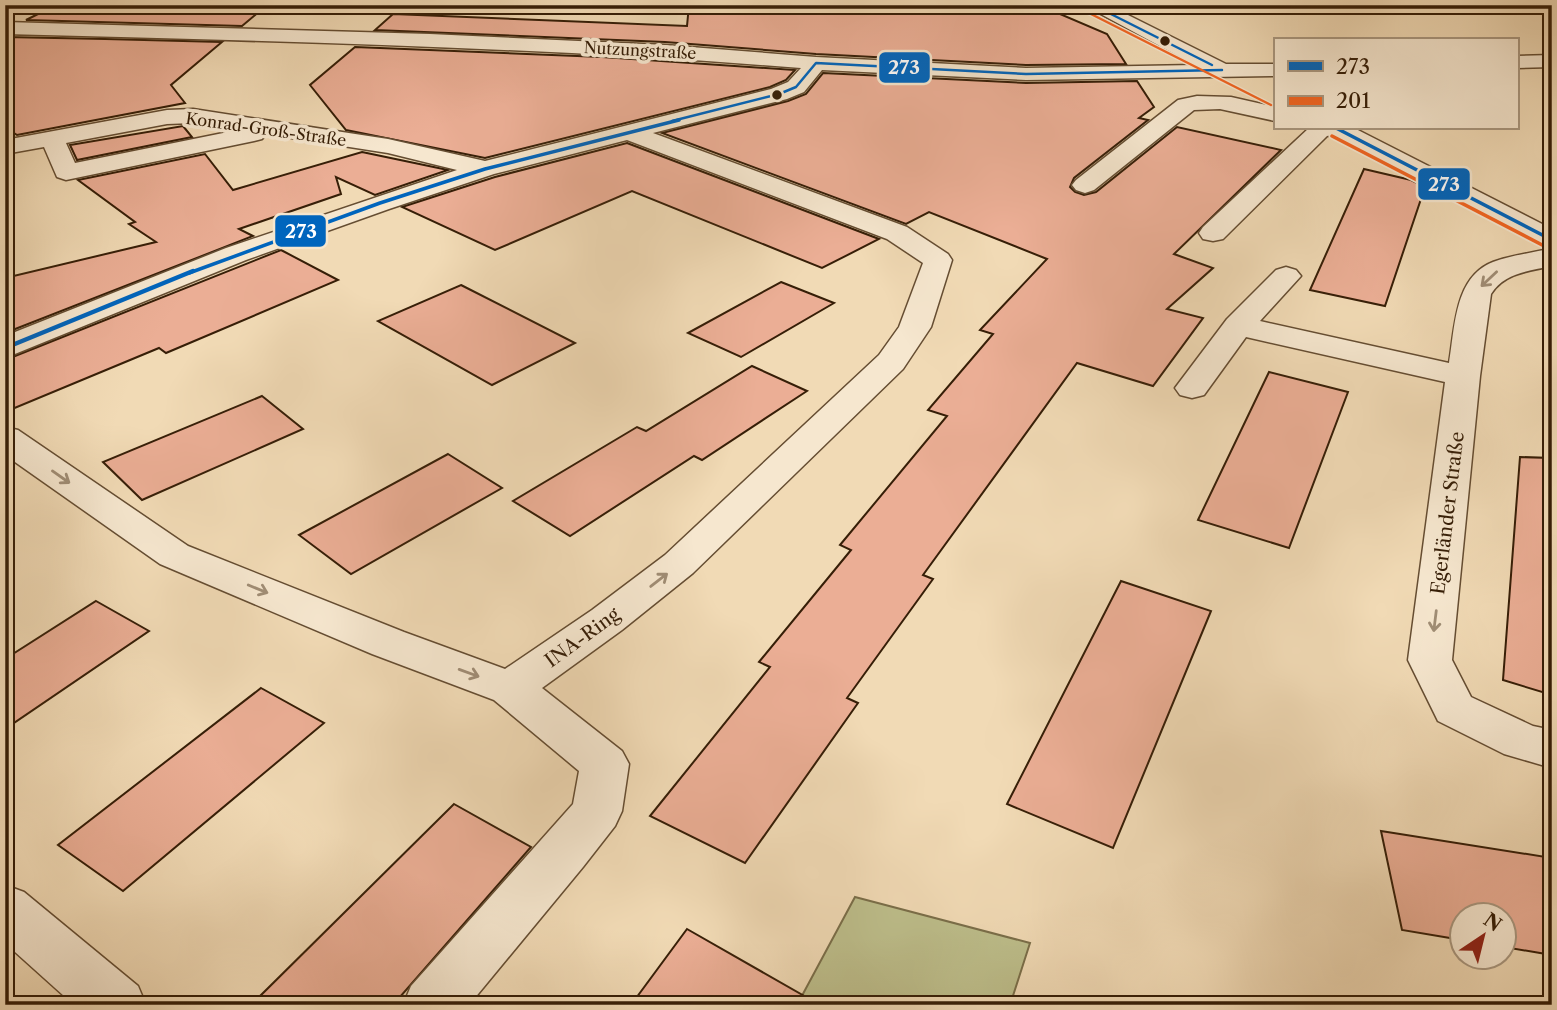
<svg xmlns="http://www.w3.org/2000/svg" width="1557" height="1010" viewBox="0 0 1557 1010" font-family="'Libre Caslon Text',serif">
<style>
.green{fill:#bdbe8b;stroke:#7a6e49;stroke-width:2}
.building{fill:#ebae95;stroke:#361e07;stroke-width:2}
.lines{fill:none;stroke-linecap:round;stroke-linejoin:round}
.minor-casing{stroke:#654d32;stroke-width:3}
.minor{fill:#f6e7cf;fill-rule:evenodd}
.bus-1-far2-casing{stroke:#f6e7cf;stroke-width:5}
.bus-1-far1-casing{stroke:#f6e7cf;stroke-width:7}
.bus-1-casing{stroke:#f6e7cf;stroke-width:9}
.bus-2-far1-casing{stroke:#f6e7cf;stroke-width:5}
.bus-2-casing{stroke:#f6e7cf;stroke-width:7}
.bus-1-far2{stroke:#0065bd;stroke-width:2.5}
.bus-1-far1{stroke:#0065bd;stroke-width:3.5}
.bus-1{stroke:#0065bd;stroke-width:4.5}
.bus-2-far1{stroke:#f26522;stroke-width:2.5}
.bus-2{stroke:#f26522;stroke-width:3.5}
.oneway{stroke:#a08d75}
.bus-dot{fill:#361e07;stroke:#f6e7cf;stroke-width:2.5}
.labels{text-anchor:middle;stroke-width:7;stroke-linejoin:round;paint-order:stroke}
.far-street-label{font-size:16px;fill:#361e07;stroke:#f6e7cf}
.street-label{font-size:19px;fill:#361e07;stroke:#f6e7cf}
.line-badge{stroke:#f6e7cf;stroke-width:2.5}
.badge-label{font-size:19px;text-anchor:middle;font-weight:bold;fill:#fff}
</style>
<rect width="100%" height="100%" fill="#f1dab5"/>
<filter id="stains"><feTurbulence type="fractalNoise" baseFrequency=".00286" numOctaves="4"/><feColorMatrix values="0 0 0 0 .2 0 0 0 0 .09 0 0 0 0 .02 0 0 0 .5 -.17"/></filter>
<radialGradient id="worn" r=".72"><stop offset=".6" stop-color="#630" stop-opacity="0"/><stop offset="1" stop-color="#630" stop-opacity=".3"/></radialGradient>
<polygon class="green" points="855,897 1030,943 1010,1005 797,1005"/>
<g class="building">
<polygon points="56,5 124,8 128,5 267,5 242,26 26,20"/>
<polygon points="689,5 1039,5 1107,34 1126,64 1026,65 816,54 665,42 375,30 393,14 687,26"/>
<polygon points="5,37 105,39 222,42 171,85 185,103 17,135 5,127"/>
<polygon points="355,47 602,57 795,70 786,80 770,87 485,158 346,130 310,85"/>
<polygon points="823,73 1026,83 1137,81 1154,107 1139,118 1148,120 1074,178 1070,187 1075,192 1084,195 1096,192 1177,127 1281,150 1174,254 1213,268 1167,309 1203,318 1153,386 1077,363 923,575 933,579 847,698 858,703 745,863 650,816 770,667 759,662 851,550 840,545 947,416 928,410 993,334 980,330 1047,259 929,212 906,224 662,133 788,101 806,94"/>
<polygon points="183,126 192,137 77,160 70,145"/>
<polygon points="627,143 879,239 822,268 632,191 495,250 402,207 495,177"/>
<polygon points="362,152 448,170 375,195 336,177 341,194 239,229 253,236 5,333 5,278 156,242 129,224 135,222 78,180 205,154 233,190"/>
<polygon points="1364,169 1411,180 1425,187 1385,306 1310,290"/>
<polygon points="281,250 338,280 166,353 159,348 5,412 5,360"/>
<polygon points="781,282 834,303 741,357 688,333"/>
<polygon points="461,285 575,343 492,385 378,321"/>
<polygon points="752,366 807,391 702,460 694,456 570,536 513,501 637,427 646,431"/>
<polygon points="1269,372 1348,392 1289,548 1198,520"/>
<polygon points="262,396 303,429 142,500 103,462"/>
<polygon points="448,454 502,488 351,574 299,535"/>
<polygon points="1520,457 1552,458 1552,695 1503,680"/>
<polygon points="1121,581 1211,611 1113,848 1007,804"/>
<polygon points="96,601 149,631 5,729 5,659"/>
<polygon points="261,688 324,723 123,891 58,845"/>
<polygon points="454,804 531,847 393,1005 251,1005"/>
<polygon points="1381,831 1552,858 1552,955 1504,947 1504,915 1462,915 1462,940 1402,930"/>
<polygon points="687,929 820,1005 631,1005"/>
</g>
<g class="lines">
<defs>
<g id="minor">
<path d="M1084 5H1108L1226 64H1275V76L1026 80 822 70 804 92 787 99 653 133 907 227 948 254 952 260 931 327 903 369 693 573 622 630 542 688 622 751 629 764 622 811 615 826 583 867 469 1005H403L411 986 573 804 579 771 494 700 372 654 160 564 5 455V427L18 430 188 546 404 632 505 669 592 610 665 555 879 355 899 327 923 263 887 239 627 140 494 174 389 209 246 260 5 358V336L226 248 457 170 388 153 266 134 262 139 254 141 66 180 57 177 44 147 5 154V140L167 110 193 109 388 139 485 161 771 89 788 82 801 68C536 47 271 41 5 34V22L430 34 665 45 816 57 1026 68 1195 65ZM193 123 238 130 75 163 66 143 167 124Z"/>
<polygon points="1391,5 1410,5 1401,11"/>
<polygon points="1552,55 1552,67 1517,68 1517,56"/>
<polygon points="1197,96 1231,97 1275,107 1275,121 1220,109 1194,110 1094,190 1085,193 1076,190 1072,185 1076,180 1178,100"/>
<polygon points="1309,128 1354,128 1552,229 1552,248 1542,246 1332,135 1327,136 1223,239 1213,241 1203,239 1199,233 1203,227"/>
<path d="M1552 248V266C1529 271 1504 273 1491 294L1480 376 1452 660 1471 697 1533 726 1552 730V768L1504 754 1438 721 1408 660 1445 382 1246 337 1204 395 1192 398 1180 395 1175 388 1227 319 1276 270 1286 267 1296 270 1301 276 1260 321 1449 363C1455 329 1454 277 1493 262 1511 255 1533 253 1552 248Z"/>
<polygon points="5,885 24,892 138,986 146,1005 74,1005 5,943"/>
</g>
</defs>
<use href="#minor" class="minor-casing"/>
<use href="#minor" class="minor"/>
<defs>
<g id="bus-1-far2">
<polyline points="1093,5 1212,65"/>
<polyline points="672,121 779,94 796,87 816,63 1026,74 1222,70"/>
</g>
<g id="bus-1-far1">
<polyline points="1336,128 1552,240"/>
<polyline points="189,273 380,203 485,169 679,120"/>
</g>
<polyline id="bus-1" points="5,348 193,271"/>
<polyline id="bus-2-far1" points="1089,13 1271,105"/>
<polyline id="bus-2" points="1332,136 1548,248"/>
</defs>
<use href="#bus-1-far2" class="bus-1-far2-casing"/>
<use href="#bus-1-far1" class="bus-1-far1-casing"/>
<use href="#bus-1" class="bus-1-casing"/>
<use href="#bus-2-far1" class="bus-2-far1-casing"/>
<use href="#bus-2" class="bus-2-casing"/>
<use href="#bus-1-far2" class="bus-1-far2"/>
<use href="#bus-1-far1" class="bus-1-far1"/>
<use href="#bus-1" class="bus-1"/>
<use href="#bus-2-far1" class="bus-2-far1"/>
<use href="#bus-2" class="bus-2"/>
</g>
<defs><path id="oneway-shaft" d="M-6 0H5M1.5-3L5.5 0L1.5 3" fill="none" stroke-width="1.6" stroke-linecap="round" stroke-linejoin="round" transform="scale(1.75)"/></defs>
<g class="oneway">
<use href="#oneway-shaft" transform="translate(1489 279) rotate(137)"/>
<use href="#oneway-shaft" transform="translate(61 477) rotate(35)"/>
<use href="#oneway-shaft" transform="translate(659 580) rotate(-38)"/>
<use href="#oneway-shaft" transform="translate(258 589) rotate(22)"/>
<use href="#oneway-shaft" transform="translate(1435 621) rotate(97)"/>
<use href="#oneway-shaft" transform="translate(469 673) rotate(20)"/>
</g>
<g class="bus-dot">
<circle cx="1165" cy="41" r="6"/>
<circle cx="777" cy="95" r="6"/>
</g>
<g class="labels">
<g class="far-street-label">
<text transform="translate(640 50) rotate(3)" y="6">Nutzungstraße</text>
<text transform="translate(266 129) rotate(8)" y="6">Konrad-Groß-Straße</text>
</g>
<g class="street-label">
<text transform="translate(1447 513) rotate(-83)" y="7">Egerländer Straße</text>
<text transform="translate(582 637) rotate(-36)" y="7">INA-Ring</text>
</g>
</g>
<g class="line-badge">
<rect x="878" y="51" width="53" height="33" rx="7" fill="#0065bd"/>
<rect x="1417" y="167" width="54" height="34" rx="7" fill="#0065bd"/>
<rect x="274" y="214" width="53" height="34" rx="7" fill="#0065bd"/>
</g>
<g class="badge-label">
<text x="904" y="74">273</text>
<text x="1444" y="191">273</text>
<text x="301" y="238">273</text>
</g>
<rect width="1557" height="1010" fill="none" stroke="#f1dab5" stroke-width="28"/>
<rect x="7" y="7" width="1543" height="996" fill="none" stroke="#361e07" stroke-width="3.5"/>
<rect x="14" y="14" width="1529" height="982" fill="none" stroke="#361e07" stroke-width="2"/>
<rect x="1274" y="38" width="245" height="91" fill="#f6e7cf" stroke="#a9977f" stroke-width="2"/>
<rect x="1288" y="61" width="35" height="10" fill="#0065bd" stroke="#a9977f" stroke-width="2"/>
<text x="1336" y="74" font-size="21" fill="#361e07">273</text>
<rect x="1288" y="96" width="35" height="10" fill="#f26522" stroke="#a9977f" stroke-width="2"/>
<text x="1336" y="108" font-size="21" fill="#361e07">201</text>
<g transform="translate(1483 936) rotate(35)"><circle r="33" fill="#f6e7cf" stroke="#a9977f" stroke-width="2"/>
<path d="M0-5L12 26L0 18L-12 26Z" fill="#8f2418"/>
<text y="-10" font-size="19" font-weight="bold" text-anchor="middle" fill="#361e07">N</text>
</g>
<rect width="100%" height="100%" filter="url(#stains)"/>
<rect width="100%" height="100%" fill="url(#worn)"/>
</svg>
